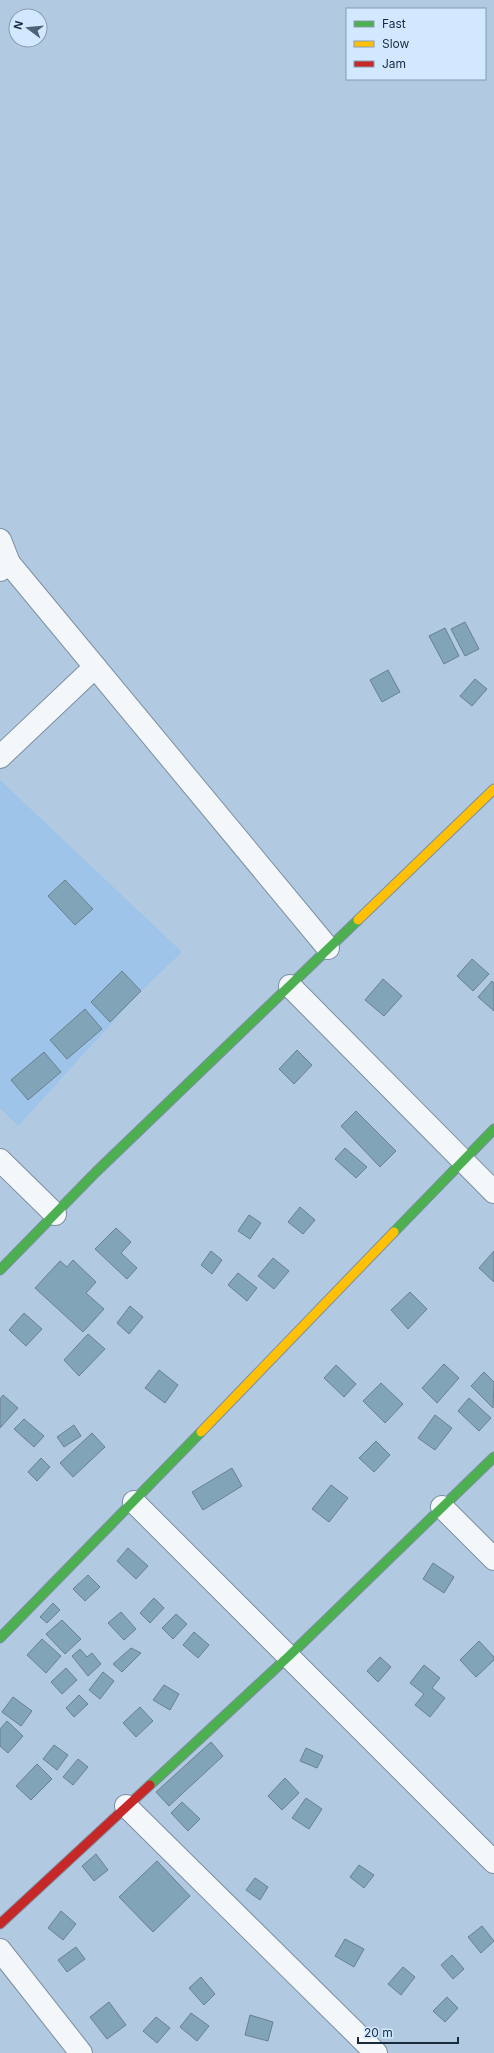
<svg xmlns="http://www.w3.org/2000/svg" width="494" height="2053" viewBox="0 0 494 2053" font-family="Inter,sans-serif">
<style>
.built{fill:#9ec4ea}
.building{fill:#82a4b8;stroke:#688190}
.lines{fill:none;stroke-linecap:round;stroke-linejoin:round}
.street-casing{stroke:#7d8fa1;stroke-width:24}
.fast-casing{stroke:#7d8fa1;stroke-width:11}
.slow-casing{stroke:#7d8fa1;stroke-width:11}
.jam-casing{stroke:#7d8fa1;stroke-width:11}
.street{stroke:#f3f7fa;stroke-width:22}
.fast{stroke:#4caf50;stroke-width:9}
.slow{stroke:#ffc107;stroke-width:9}
.jam{stroke:#c62828;stroke-width:9}
</style>
<rect width="100%" height="100%" fill="#b1c9e1"/>
<polygon class="built" points="0,780 182,952 141,991 18,1126 0,1108"/>
<g class="building">
<polygon points="465,622 479,649 465,656 451,629"/>
<polygon points="445,628 459,656 444,664 429,636"/>
<polygon points="388,670 400,692 382,702 370,680"/>
<polygon points="475,679 487,689 472,706 460,696"/>
<polygon points="65,880 93,909 75,925 48,896"/>
<polygon points="472,959 489,974 473,991 457,976"/>
<polygon points="122,971 141,991 110,1022 91,1002"/>
<polygon points="383,979 402,996 384,1016 365,1000"/>
<polygon points="492,981 494,983 494,1011 478,997"/>
<polygon points="85,1009 102,1029 67,1059 50,1040"/>
<polygon points="297,1050 312,1065 294,1084 279,1069"/>
<polygon points="44,1052 61,1072 28,1100 11,1080"/>
<polygon points="356,1111 396,1151 380,1167 341,1126"/>
<polygon points="345,1148 367,1167 356,1178 335,1159"/>
<polygon points="300,1207 315,1220 303,1234 288,1222"/>
<polygon points="249,1215 261,1223 250,1239 238,1231"/>
<polygon points="116,1228 131,1242 121,1253 137,1268 127,1279 95,1249"/>
<polygon points="211,1251 222,1260 212,1274 201,1265"/>
<polygon points="494,1251 494,1282 479,1268"/>
<polygon points="273,1258 289,1271 274,1289 258,1276"/>
<polygon points="73,1260 96,1282 86,1293 104,1309 83,1332 35,1288 60,1261 67,1267"/>
<polygon points="238,1273 257,1288 247,1301 228,1285"/>
<polygon points="410,1292 427,1309 408,1329 391,1310"/>
<polygon points="130,1306 143,1317 129,1334 117,1323"/>
<polygon points="24,1313 42,1329 26,1346 9,1330"/>
<polygon points="88,1334 105,1349 79,1376 64,1360"/>
<polygon points="444,1364 459,1378 437,1403 422,1388"/>
<polygon points="336,1365 356,1384 344,1397 324,1378"/>
<polygon points="159,1370 178,1385 165,1403 145,1388"/>
<polygon points="484,1372 494,1382 493,1408 471,1386"/>
<polygon points="381,1383 403,1404 385,1423 363,1401"/>
<polygon points="3,1395 18,1408 0,1428 0,1399"/>
<polygon points="469,1398 491,1418 479,1431 458,1411"/>
<polygon points="435,1415 452,1428 435,1450 418,1438"/>
<polygon points="24,1419 44,1436 34,1447 14,1429"/>
<polygon points="74,1425 81,1436 64,1447 57,1437"/>
<polygon points="92,1433 105,1447 73,1477 60,1463"/>
<polygon points="376,1441 390,1455 374,1472 359,1458"/>
<polygon points="41,1458 50,1467 37,1481 28,1472"/>
<polygon points="232,1468 242,1486 203,1510 192,1492"/>
<polygon points="331,1485 348,1498 329,1522 312,1509"/>
<polygon points="128,1548 148,1566 136,1579 117,1561"/>
<polygon points="433,1563 454,1577 444,1593 423,1579"/>
<polygon points="88,1575 100,1587 85,1601 73,1589"/>
<polygon points="154,1598 164,1608 150,1623 140,1613"/>
<polygon points="53,1603 60,1610 47,1623 40,1617"/>
<polygon points="121,1612 136,1629 124,1640 108,1623"/>
<polygon points="176,1614 187,1624 173,1639 162,1628"/>
<polygon points="62,1620 81,1639 65,1654 46,1634"/>
<polygon points="194,1632 209,1645 198,1658 183,1645"/>
<polygon points="42,1639 61,1656 46,1673 27,1655"/>
<polygon points="479,1641 494,1657 494,1660 476,1677 460,1660"/>
<polygon points="131,1648 141,1653 122,1672 113,1664"/>
<polygon points="80,1649 87,1657 92,1653 101,1664 88,1676 72,1656"/>
<polygon points="380,1657 391,1667 378,1682 367,1671"/>
<polygon points="424,1665 440,1678 432,1688 445,1698 430,1717 415,1705 424,1694 410,1683"/>
<polygon points="66,1668 77,1680 62,1694 51,1682"/>
<polygon points="103,1672 114,1681 100,1699 89,1690"/>
<polygon points="164,1685 179,1694 170,1710 153,1700"/>
<polygon points="79,1695 88,1704 74,1717 66,1708"/>
<polygon points="13,1697 32,1711 21,1726 2,1712"/>
<polygon points="140,1707 153,1721 136,1737 123,1723"/>
<polygon points="7,1721 23,1736 8,1753 0,1746 0,1729"/>
<polygon points="211,1742 223,1756 169,1806 156,1792"/>
<polygon points="54,1745 68,1755 57,1770 43,1759"/>
<polygon points="306,1748 323,1756 317,1768 300,1761"/>
<polygon points="78,1759 88,1767 73,1785 63,1777"/>
<polygon points="37,1764 52,1779 31,1800 16,1786"/>
<polygon points="285,1778 299,1793 282,1810 268,1796"/>
<polygon points="306,1798 322,1809 309,1829 292,1818"/>
<polygon points="182,1802 200,1819 188,1831 171,1813"/>
<polygon points="96,1854 108,1870 94,1881 82,1866"/>
<polygon points="157,1861 190,1896 153,1932 119,1897"/>
<polygon points="359,1865 374,1875 364,1888 350,1877"/>
<polygon points="255,1878 268,1887 260,1900 246,1890"/>
<polygon points="61,1911 76,1924 63,1940 48,1928"/>
<polygon points="482,1926 494,1941 481,1953 468,1937"/>
<polygon points="345,1939 364,1949 354,1967 335,1956"/>
<polygon points="76,1947 85,1959 67,1972 58,1960"/>
<polygon points="452,1955 464,1969 453,1979 441,1965"/>
<polygon points="403,1967 415,1977 401,1995 388,1984"/>
<polygon points="201,1977 215,1994 204,2005 189,1988"/>
<polygon points="447,1997 458,2008 445,2022 433,2011"/>
<polygon points="109,2002 126,2025 107,2039 90,2017"/>
<polygon points="191,2013 209,2026 197,2041 180,2027"/>
<polygon points="250,2015 273,2022 268,2041 245,2035"/>
<polygon points="156,2017 170,2028 157,2043 143,2031"/>
</g>
<g class="lines">
<defs>
<g id="street">
<polyline points="0,540 9,563"/>
<polyline points="0,570 9,563 328,948"/>
<polyline points="0,757 95,667"/>
<polyline points="290,986 494,1192"/>
<polyline points="0,1160 55,1214"/>
<polyline points="134,1502 494,1862"/>
<polyline points="442,1507 494,1559"/>
<polyline points="126,1806 376,2053"/>
<polyline points="0,1950 81,2053"/>
</g>
<g id="fast">
<polyline points="394,1232 494,1129"/>
<polyline points="0,1270 96,1172 358,920"/>
<polyline points="0,1638 201,1432"/>
<polyline points="150,1785 289,1656 494,1457"/>
</g>
<g id="slow">
<polyline points="358,920 494,789"/>
<polyline points="201,1432 394,1232"/>
</g>
<polyline id="jam" points="0,1924 150,1785"/>
</defs>
<use href="#street" class="street-casing"/>
<use href="#fast" class="fast-casing"/>
<use href="#slow" class="slow-casing"/>
<use href="#jam" class="jam-casing"/>
<use href="#street" class="street"/>
<use href="#fast" class="fast"/>
<use href="#slow" class="slow"/>
<use href="#jam" class="jam"/>
</g>
<rect x="346" y="8" width="140" height="72" fill="#d2e8fe" stroke="#889cb0"/>
<rect x="354" y="21" width="20" height="6" fill="#4caf50" stroke="#889cb0"/>
<text x="382" y="28" font-size="12" fill="#192a3b">Fast</text>
<rect x="354" y="41" width="20" height="6" fill="#ffc107" stroke="#889cb0"/>
<text x="382" y="48" font-size="12" fill="#192a3b">Slow</text>
<rect x="354" y="61" width="20" height="6" fill="#c62828" stroke="#889cb0"/>
<text x="382" y="68" font-size="12" fill="#192a3b">Jam</text>
<g transform="translate(28 28) rotate(286)"><circle r="19" fill="#d2e8fe" stroke="#889cb0"/>
<path d="M0-3L7 15L0 10L-7 15Z" fill="#4e6275"/>
<text y="-6" font-size="11" font-weight="bold" text-anchor="middle" fill="#192a3b">N</text>
</g>
<path d="M358 2037v6h100v-6" fill="none" stroke="#192a3b" stroke-width="2"/>
<text x="364" y="2037" font-size="12" fill="#192a3b" stroke="#d2e8fe" stroke-width="3" paint-order="stroke">20 m</text>
</svg>
